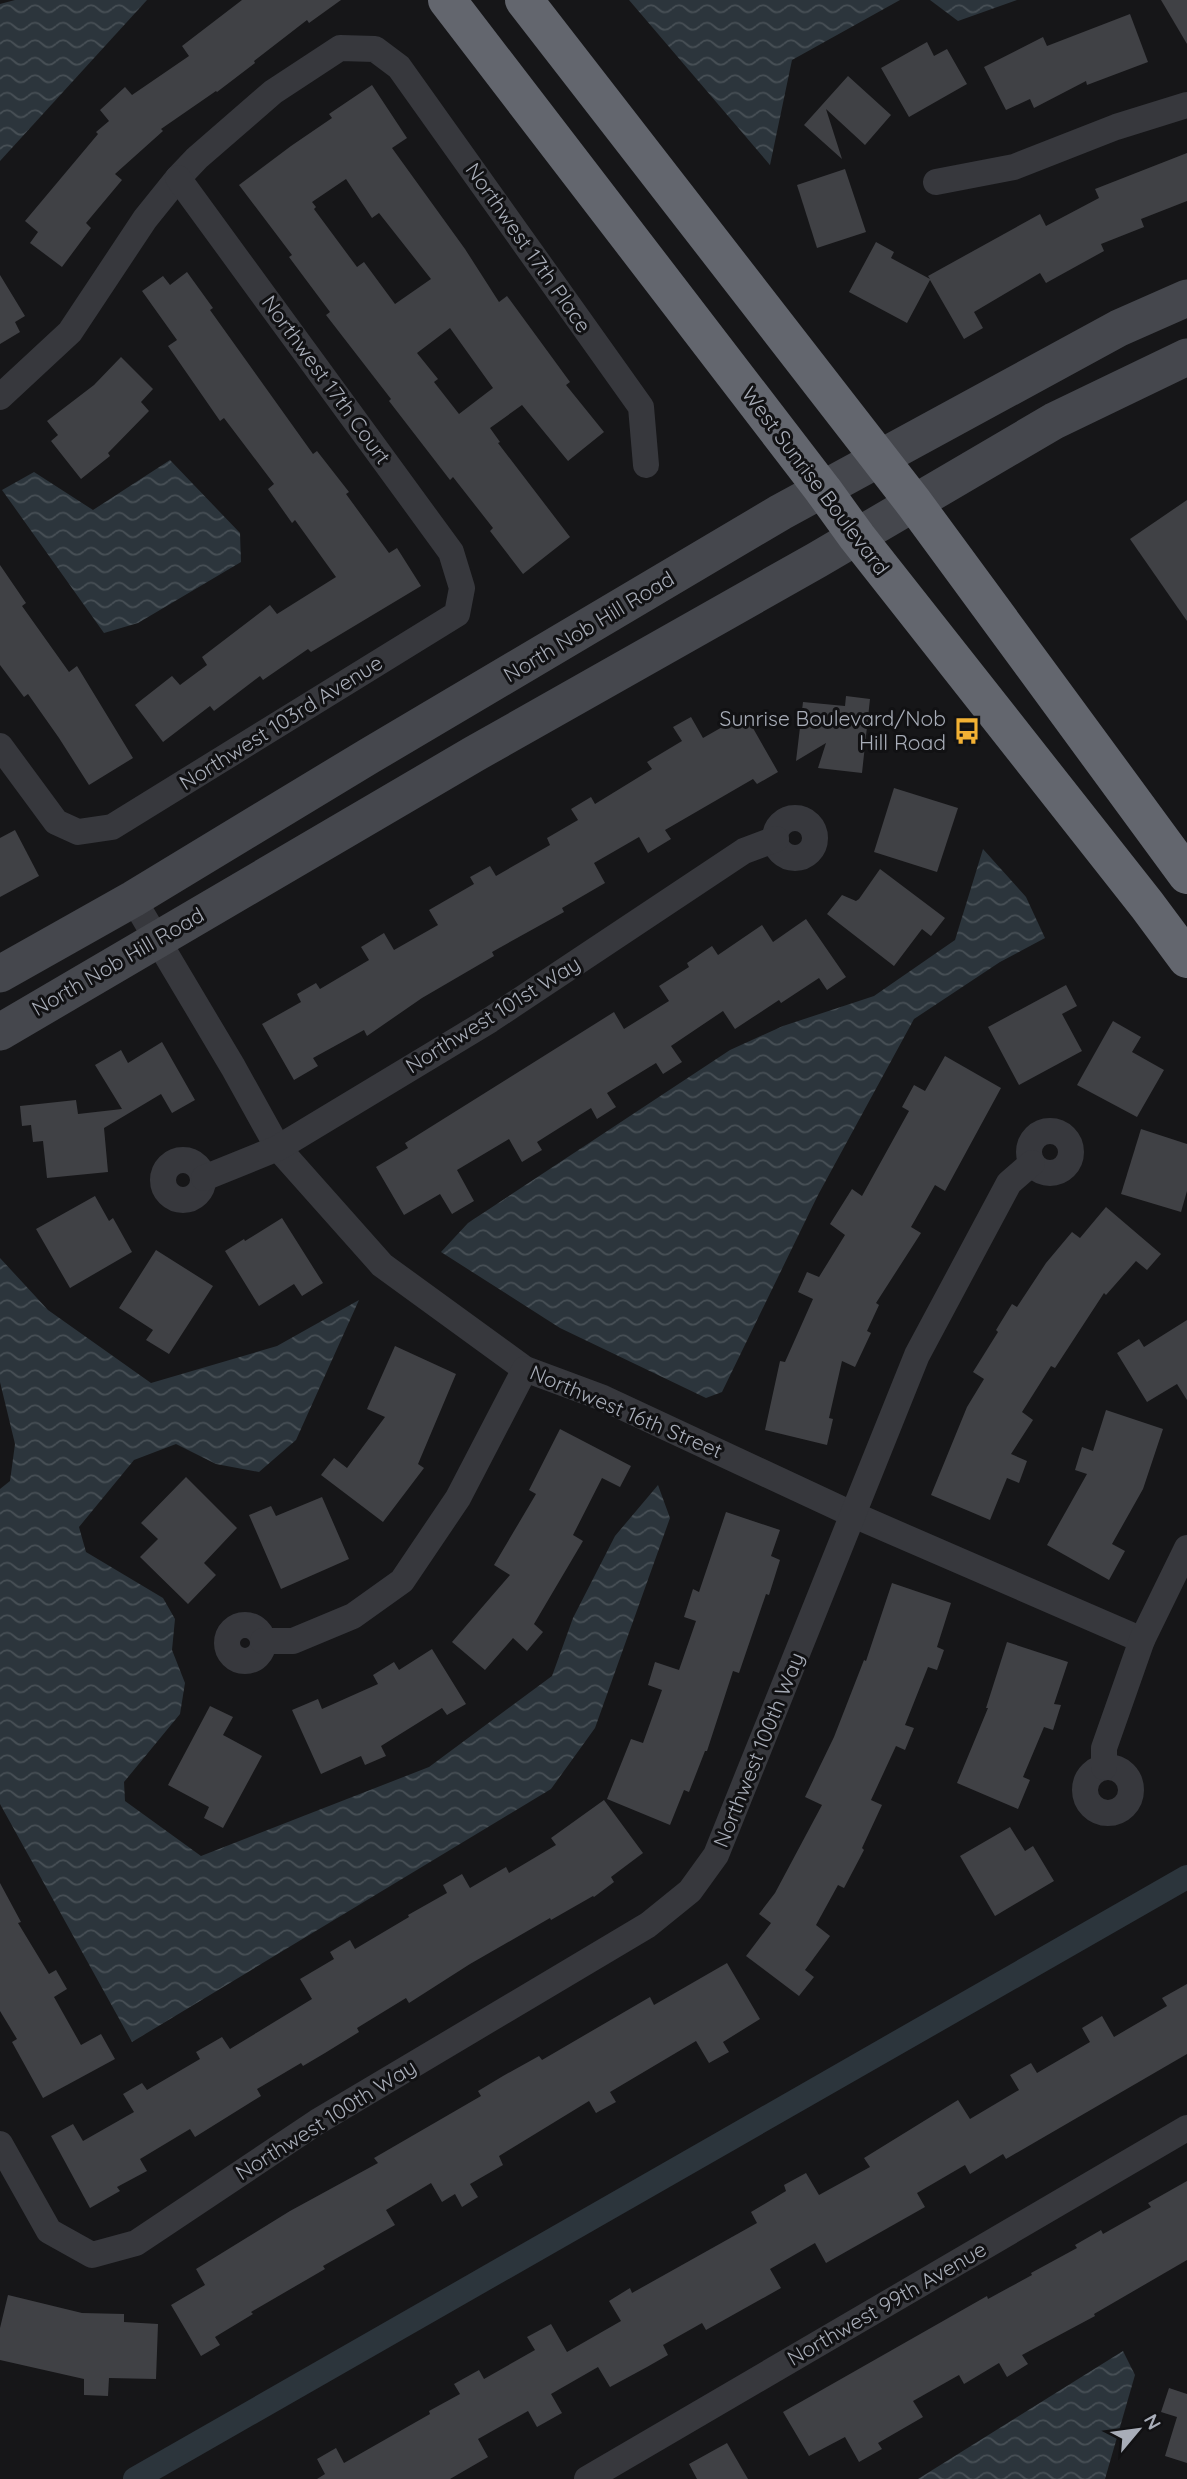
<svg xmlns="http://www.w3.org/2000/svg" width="1187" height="2479" viewBox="0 0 1187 2479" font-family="Quicksand,sans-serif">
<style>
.water{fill:url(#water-waves)}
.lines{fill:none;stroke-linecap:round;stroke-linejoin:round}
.canal{stroke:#2c353c;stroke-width:24}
.building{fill:#404145;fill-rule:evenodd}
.street{stroke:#37383d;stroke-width:26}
.secondary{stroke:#45474d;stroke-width:37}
.highway{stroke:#63666e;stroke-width:38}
.labels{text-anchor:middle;stroke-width:6;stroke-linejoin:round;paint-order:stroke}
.street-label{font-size:21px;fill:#a8adb8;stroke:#111113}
.poi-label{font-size:21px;fill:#a8adb8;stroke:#111113;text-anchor:end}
</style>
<defs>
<pattern id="water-waves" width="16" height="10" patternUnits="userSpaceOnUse" patternTransform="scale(1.75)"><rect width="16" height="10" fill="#2c353c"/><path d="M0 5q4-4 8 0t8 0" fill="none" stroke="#485056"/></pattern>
</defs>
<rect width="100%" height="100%" fill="#161618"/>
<g class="water">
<polygon points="15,0 147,0 0,161 0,4"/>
<polygon points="629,0 900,0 792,60 770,165"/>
<polygon points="930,0 1017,0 958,21"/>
<polygon points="170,460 240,533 241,562 138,623 104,633 2,490 34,472 93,510"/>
<polygon points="983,849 1026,897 1045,938 1000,962 914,1019 818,1195 722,1392 706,1398 560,1328 441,1252 468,1223 730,1050 783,1026 874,996 955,940"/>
<polygon points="0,1258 48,1310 151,1383 277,1346 359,1300 296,1440 259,1472 216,1464 176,1444 134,1460 79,1527 86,1552 163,1598 175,1619 172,1650 185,1683 180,1714 124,1782 125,1801 201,1856 429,1767 552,1676 573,1618 615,1536 658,1485 670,1518 595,1728 551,1789 132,2042 0,1804 0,1489 10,1481 15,1444 0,1382"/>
<polygon points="1123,2351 1135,2375 1105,2479 918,2479"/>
</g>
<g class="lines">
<polyline class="canal" points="135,2479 1187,1877"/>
</g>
<g class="building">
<polygon points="242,0 341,0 309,23 307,20 254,61 255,63 217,92 216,91 161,129 163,131 115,174 122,180 86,223 91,228 62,267 30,243 38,232 25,221 98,134 96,132 109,121 100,110 125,87 132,95 189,56 182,46"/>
<polygon points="1161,0 1187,0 1187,44"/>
<polygon points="1130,14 1148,62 1087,85 1086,81 1034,108 1030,99 1006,110 984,67 1043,37 1047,46"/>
<polygon points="927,42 934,56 947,49 967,84 909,117 881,68"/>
<polygon points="848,76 891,115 865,145 826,109 842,159 804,125"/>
<path d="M372 85 407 138 392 148 465 249 499 302 507 296 570 382 566 385 604 432 568 461 522 405 490 428 500 442 498 443 570 537 523 574 490 531 493 528 453 477 450 480 389 401 391 399 326 315 330 312 289 257 292 255 239 185 291 146 332 118 329 114ZM346 179 372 218 379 213 431 279 395 304 364 262 357 267 314 209 316 207 312 202ZM450 328 493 388 459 414 434 382 438 379 417 353Z"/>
<polygon points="1187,153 1187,201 1141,219 1144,227 1101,244 1104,251 1046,283 1040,273 974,312 983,328 964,339 930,280 907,323 849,292 876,242 894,252 891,258 930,279 928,276 1040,214 1046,226 1099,198 1095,189"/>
<polygon points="845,169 866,232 817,248 797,185"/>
<polygon points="187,272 213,308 210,310 313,454 317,451 349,492 346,494 389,553 397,548 421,586 311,652 308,649 263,680 260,676 214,711 210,706 163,742 135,705 172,676 180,685 207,665 202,657 270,605 277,614 336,577 295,520 292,523 268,489 274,484 224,418 220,421 168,346 177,340 142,291 163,276 170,285"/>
<polygon points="0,275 25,316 15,322 20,332 0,344"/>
<polygon points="121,357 153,389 141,402 149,411 108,453 110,456 81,479 51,441 58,435 47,421 94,385"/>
<polygon points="1187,500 1187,621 1130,539"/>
<polygon points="0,565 26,603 22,606 69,672 77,666 133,758 89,785 59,738 28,694 24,697 0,665"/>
<polygon points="846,696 870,699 862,773 818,768 826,743 796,761 803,702 845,706"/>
<polygon points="745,714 778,772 757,784 753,779 665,830 671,839 648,853 639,837 594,863 605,883 562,908 564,912 492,952 494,956 422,998 367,1036 364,1030 313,1058 318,1066 294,1080 262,1024 301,1002 297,994 316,983 320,989 369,960 361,947 384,933 394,950 438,925 429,910 474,884 470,877 490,866 496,876 550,845 547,838 578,820 571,809 591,797 595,804 652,769 647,762 682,741 673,727 691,717 703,738"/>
<polygon points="894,788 958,808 937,872 874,852"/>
<polygon points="15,830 39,876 0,897 0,838"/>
<polygon points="880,869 945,918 931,936 922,929 894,966 827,914 842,895 856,901 859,899"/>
<polygon points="806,919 846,977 827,990 819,978 781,1003 779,1000 735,1029 723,1011 671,1046 682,1062 663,1074 656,1063 607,1093 616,1107 597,1119 591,1108 537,1142 542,1150 522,1162 509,1139 457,1170 474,1201 452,1214 440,1194 404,1215 376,1167 408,1148 405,1143 614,1012 624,1029 669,1001 659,986 689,967 687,963 712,946 718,955 762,925 773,942"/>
<polygon points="1066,985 1077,1006 1062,1014 1082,1051 1019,1085 988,1027"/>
<polygon points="1113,1021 1141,1037 1132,1052 1164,1070 1137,1117 1077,1085"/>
<polygon points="162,1042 195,1100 172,1113 161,1094 104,1128 108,1172 47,1178 43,1141 33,1142 31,1125 22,1126 20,1106 76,1100 78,1114 122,1109 95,1065 121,1050 128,1063"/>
<polygon points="945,1056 1001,1088 945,1191 935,1185 911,1227 921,1233 876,1303 879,1305 867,1331 871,1333 855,1367 842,1361 829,1418 833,1419 827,1445 765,1430 780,1361 785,1362 813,1299 798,1292 807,1272 819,1277 845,1235 830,1224 852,1189 862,1196 909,1111 902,1107 914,1085 925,1091"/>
<polygon points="1141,1129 1187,1144 1187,1191 1181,1212 1121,1194"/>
<polygon points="95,1196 109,1221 113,1218 132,1252 70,1288 36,1229"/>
<polygon points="1106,1207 1161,1254 1147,1270 1136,1261 1106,1295 1104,1293 1055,1368 1051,1366 1022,1412 1033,1420 1011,1454 1027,1461 1019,1483 1007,1478 990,1520 931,1495 967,1407 984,1379 973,1372 998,1332 996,1330 1012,1304 1017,1307 1046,1263 1072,1232 1080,1238"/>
<polygon points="282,1218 323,1283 302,1296 294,1284 259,1306 225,1251 244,1239 245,1241"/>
<polygon points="156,1250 213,1286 169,1354 146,1340 153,1330 119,1308"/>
<polygon points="1187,1320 1187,1400 1177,1384 1147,1402 1117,1353 1139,1339 1144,1347"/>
<polygon points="395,1346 456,1374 418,1464 424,1468 383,1522 321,1475 334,1458 347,1468 385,1417 367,1409"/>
<polygon points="1106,1410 1163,1429 1143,1489 1112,1544 1125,1551 1109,1580 1047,1545 1087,1474 1075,1470 1082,1447 1093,1451"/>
<polygon points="560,1429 631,1466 620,1487 602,1478 573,1535 583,1541 534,1624 543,1632 527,1651 513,1638 485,1670 452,1642 510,1575 494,1565 536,1494 529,1490"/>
<polygon points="186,1477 237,1528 204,1563 216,1575 188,1604 140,1557 158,1539 141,1523"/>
<polygon points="322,1497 349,1559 281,1589 249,1515 271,1506 276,1516"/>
<polygon points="726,1512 780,1530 771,1556 780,1560 769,1595 766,1594 739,1673 733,1671 707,1751 705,1751 689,1792 684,1790 670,1825 607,1799 631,1739 643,1743 662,1690 648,1685 655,1662 679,1670 696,1621 684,1617 693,1589 699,1592"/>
<polygon points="892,1583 951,1603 937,1647 944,1650 937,1670 928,1667 905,1725 914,1728 905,1750 896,1746 871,1800 882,1805 862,1848 864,1850 844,1888 838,1885 816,1925 830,1936 805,1970 814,1977 799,1996 746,1956 771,1923 759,1914 775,1893 822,1805 805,1797 834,1737 864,1660 866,1661"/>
<polygon points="1007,1642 1068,1662 1054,1704 1061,1705 1053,1730 1044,1727 1023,1777 1030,1780 1018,1809 957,1783 988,1708 986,1708"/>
<polygon points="432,1649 466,1704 447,1715 442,1708 381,1746 386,1756 365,1765 361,1756 321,1774 292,1710 318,1699 322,1709 378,1684 373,1675 394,1662 399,1670"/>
<polygon points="210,1706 233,1717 223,1735 262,1756 223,1828 204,1818 209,1807 168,1785"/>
<polygon points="604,1800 643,1853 611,1877 614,1882 594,1897 593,1896 551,1920 550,1918 470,1964 409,2003 406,1998 357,2028 359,2032 325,2053 303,2066 301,2063 257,2089 261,2096 195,2137 190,2129 140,2159 147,2171 117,2187 120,2191 90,2208 51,2136 73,2124 83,2141 134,2112 123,2094 142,2083 147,2090 200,2059 196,2052 222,2037 230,2049 312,1999 300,1979 334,1959 330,1952 350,1940 355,1949 409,1917 408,1915 447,1893 443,1885 462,1874 470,1888 506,1867 509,1873 556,1845 551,1838"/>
<polygon points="1010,1827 1025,1851 1033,1846 1054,1881 995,1916 960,1856"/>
<polygon points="0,1883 21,1922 18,1923 49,1974 56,1970 67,1989 54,1997 81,2045 101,2034 115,2059 43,2098 12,2042 17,2039 0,2011"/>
<polygon points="727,1963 760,2019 723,2042 729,2052 709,2063 696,2041 610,2092 616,2102 596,2113 589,2101 499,2156 503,2165 470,2184 478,2197 462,2207 455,2194 442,2202 431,2183 386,2210 395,2225 323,2266 325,2269 251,2312 253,2314 215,2337 220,2345 201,2356 171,2305 205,2285 196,2269 290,2211 378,2163 374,2158 481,2096 478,2091 503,2076 539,2056 542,2060 650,1997 654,2005"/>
<polygon points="1187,1984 1187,2054 1006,2159 1003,2154 970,2174 965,2165 917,2193 925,2207 826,2263 815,2243 770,2269 781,2288 706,2330 702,2323 663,2345 668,2355 647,2367 610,2387 598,2367 551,2394 562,2413 537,2427 528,2411 478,2439 488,2457 450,2479 317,2479 325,2474 317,2459 336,2448 344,2463 430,2414 429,2411 460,2394 454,2384 479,2370 484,2379 535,2350 527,2337 551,2324 567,2352 621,2321 609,2301 630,2288 632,2293 757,2223 751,2212 786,2191 784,2185 806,2173 819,2195 870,2167 864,2158 958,2100 970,2119 1019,2090 1010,2075 1031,2063 1037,2073 1090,2042 1082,2028 1102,2016 1114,2037 1167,2006 1162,1998"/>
<polygon points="1187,2181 1187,2260 1094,2314 1095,2316 1022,2355 1028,2364 1007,2377 999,2363 964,2384 959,2375 913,2401 923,2417 878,2443 882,2449 859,2462 845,2437 809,2456 783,2412 987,2296 988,2299 1032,2275 1031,2273 1077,2248 1075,2245 1101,2230 1103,2234 1151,2207 1148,2203"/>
<polygon points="8,2295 82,2313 124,2314 124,2322 158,2324 156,2379 109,2378 108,2396 84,2395 84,2379 0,2360 0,2328"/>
<polygon points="1169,2388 1187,2394 1187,2463 1165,2456 1177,2417 1161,2412"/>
<polygon points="727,2443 748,2479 697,2479 689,2464"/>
</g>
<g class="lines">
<g class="street">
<polyline points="936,182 1014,167 1116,127 1187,105"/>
<polyline points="0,397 70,332 145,219 178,178 197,158 273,92 340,48 375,49 399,67 641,407 646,465"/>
<polyline points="0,746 56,822 78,832 112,827 457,614 462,588 451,552 178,178"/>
<circle cx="795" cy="838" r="20"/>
<polyline points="133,899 233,1067 278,1148 382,1265 525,1369 603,1398 854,1515 1142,1640"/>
<circle cx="1050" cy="1152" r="21"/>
<circle cx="183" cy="1180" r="20"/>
<polyline points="204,1178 278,1148 490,1020 744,851 776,839"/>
<circle cx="245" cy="1643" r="18"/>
<polyline points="263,1641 293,1641 353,1616 402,1581 458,1498 525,1369"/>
<circle cx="1108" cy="1790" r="23"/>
<polyline points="1104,1767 1104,1748 1142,1640 1187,1548"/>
<polyline points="0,2144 49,2231 92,2255 136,2243 317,2122 648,1925 690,1891 716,1855 917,1355 1009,1183 1032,1163"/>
<polyline points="587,2479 1187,2128"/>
</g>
<g class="secondary">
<polyline points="0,974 133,899 369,756 781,512 1119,328 1187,298"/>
<polyline points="0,1032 474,754 817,560 1054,421 1187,357"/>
</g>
<g class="highway">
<polyline points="447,0 823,490 857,537 1147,905 1187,959"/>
<polyline points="524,0 914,503 1187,875"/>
</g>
</g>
<defs>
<symbol id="bus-bare" viewBox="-9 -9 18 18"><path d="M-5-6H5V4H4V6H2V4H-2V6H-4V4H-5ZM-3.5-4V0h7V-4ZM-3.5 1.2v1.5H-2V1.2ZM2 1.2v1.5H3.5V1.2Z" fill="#f2b134" stroke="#111113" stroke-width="2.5" paint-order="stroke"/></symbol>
</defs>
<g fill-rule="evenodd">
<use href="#bus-bare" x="948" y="712" width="38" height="38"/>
</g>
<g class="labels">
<g class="street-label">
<text transform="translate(528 248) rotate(55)" y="7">Northwest 17th Place</text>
<text transform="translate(326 380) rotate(54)" y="7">Northwest 17th Court</text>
<text transform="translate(815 481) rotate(53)" y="7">West Sunrise Boulevard</text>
<text transform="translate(589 627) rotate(-31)" y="7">North Nob Hill Road</text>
<text transform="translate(281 723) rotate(-32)" y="7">Northwest 103rd Avenue</text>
<text transform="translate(118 962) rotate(-30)" y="7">North Nob Hill Road</text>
<text transform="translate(493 1015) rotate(-32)" y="7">Northwest 101st Way</text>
<text transform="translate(626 1412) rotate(23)" y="7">Northwest 16th Street</text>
<text transform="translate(759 1750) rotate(-68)" y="7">Northwest 100th Way</text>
<text transform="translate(326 2120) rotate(-32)" y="7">Northwest 100th Way</text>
<text transform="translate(887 2304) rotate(-30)" y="7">Northwest 99th Avenue</text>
</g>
<g class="poi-label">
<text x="946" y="726">Sunrise Boulevard/Nob<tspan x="946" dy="24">Hill Road</tspan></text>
</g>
</g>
<g transform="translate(1138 2430) rotate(61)" stroke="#111113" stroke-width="5" paint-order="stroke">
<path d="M0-5L12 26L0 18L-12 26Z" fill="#a8adb8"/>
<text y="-10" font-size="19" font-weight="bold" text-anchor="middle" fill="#a8adb8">N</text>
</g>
</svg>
